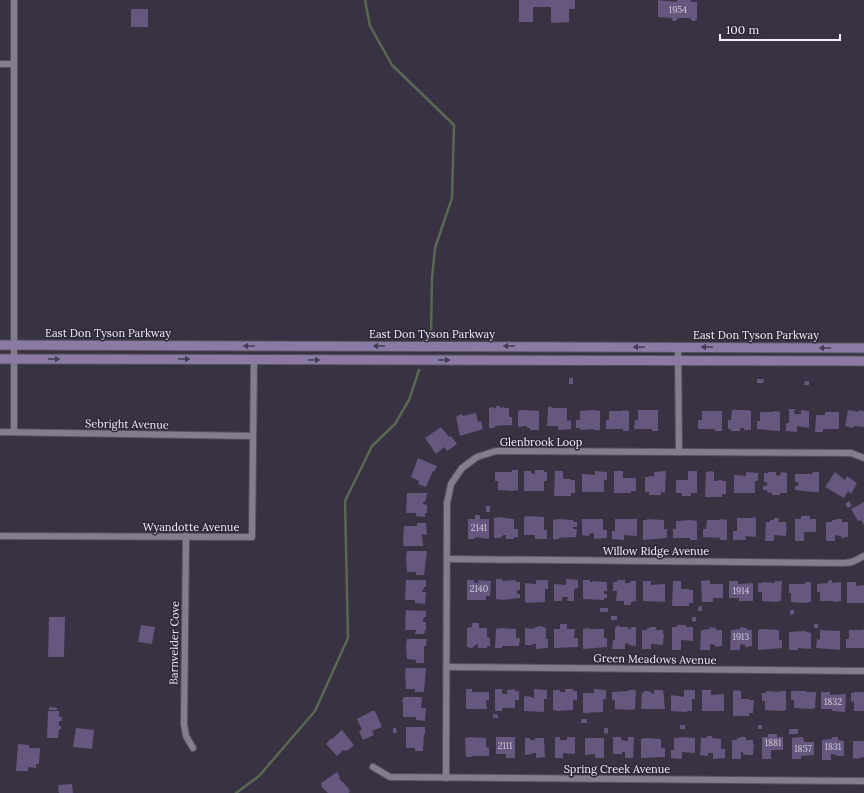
<svg xmlns="http://www.w3.org/2000/svg" width="864" height="793" viewBox="0 0 864 793" font-family="Lora,serif">
<style>
.lines{fill:none;stroke-linecap:round;stroke-linejoin:round}
.stream{stroke:#596853;stroke-width:2.5}
.building{fill:#65577d}
.minor-casing{stroke:#565260;stroke-width:8}
.secondary-casing{stroke:#565260;stroke-width:11}
.minor{stroke:#847d90;stroke-width:6}
.secondary{stroke:#8b7ba4;stroke-width:9}
.oneway{fill:#453d53}
.labels{text-anchor:middle;stroke-width:3;stroke-linejoin:round;paint-order:stroke}
.number-label{font-size:9px;fill:#d0cadc}
.street-label{font-size:11px;fill:#f3f0fb;stroke:#2e2838}
</style>
<rect width="100%" height="100%" fill="#383243"/>
<g class="lines">
<g class="stream">
<polyline points="365,0 370,26 392,65 454,125 452,198 435,248 432,278 431,334"/>
<polyline points="236,793 259,776 315,711 348,638 345,501 372,446 395,424 409,400 419,370"/>
</g>
</g>
<g class="building">
<polygon points="519,0 575,0 575,9 569,9 569,22 551,23 551,7 533,7 533,22 519,22"/>
<polygon points="658,0 677,2 677,0 691,0 691,2 697,2 697,19 695,21 692,21 690,18 678,18 676,21 673,21 671,18 658,17"/>
<rect x="131" y="9" width="17" height="18"/>
<rect x="569" y="378" width="4" height="6"/>
<polygon points="757,379 764,379 763,383 757,383"/>
<polygon points="805,381 809,381 809,385 804,385"/>
<polygon points="496,406 500,406 500,408 504,407 504,408 509,408 509,417 512,417 512,425 495,426 495,428 489,428 489,408 493,407 496,409"/>
<polygon points="550,406 553,408 567,408 567,421 571,420 571,429 558,430 558,426 547,426 548,408"/>
<polygon points="789,409 795,409 794,414 801,414 801,410 809,411 809,428 797,426 797,432 786,431 786,423 789,423"/>
<polygon points="522,410 539,411 539,430 530,430 530,428 527,428 527,426 518,427 518,411"/>
<polygon points="594,410 600,411 600,430 594,430 594,429 580,430 580,428 576,428 576,420 580,420 580,411"/>
<polygon points="623,410 629,411 629,431 623,431 623,429 606,429 606,420 609,420 609,411 622,411"/>
<polygon points="638,410 658,410 658,431 652,431 652,429 634,429 635,420 638,420"/>
<polygon points="732,410 747,410 751,411 751,430 744,430 744,428 740,428 740,431 731,431 731,429 728,429 728,420 731,420"/>
<polygon points="848,410 859,412 859,410 864,411 864,427 854,426 853,428 845,426"/>
<polygon points="702,411 722,411 722,431 715,431 715,429 698,429 698,420 702,420"/>
<polygon points="774,411 780,412 780,431 757,429 757,421 760,421 760,412 773,412"/>
<polygon points="825,412 839,412 839,429 823,429 823,432 815,432 816,415 825,415"/>
<polygon points="476,413 478,422 481,421 483,429 460,436 456,417 461,414 463,416"/>
<polygon points="441,427 449,437 451,436 457,444 447,451 444,447 436,454 425,438"/>
<polygon points="418,458 437,466 434,472 433,471 426,487 418,484 419,481 411,477"/>
<polygon points="512,470 518,470 518,490 512,491 498,490 498,481 495,481 495,472 512,472"/>
<polygon points="535,470 544,470 544,472 547,472 547,481 544,481 544,491 524,491 524,471 531,471 531,473 535,474"/>
<polygon points="555,471 563,471 563,479 571,479 571,480 575,480 575,493 571,493 571,496 554,496"/>
<polygon points="595,471 607,472 607,480 604,480 604,492 582,492 582,474 595,475"/>
<polygon points="614,471 623,471 623,478 636,478 636,491 631,491 631,493 614,493"/>
<polygon points="666,471 665,493 661,492 661,495 649,495 649,492 645,492 645,477 649,477 649,476 653,476 654,477 654,472"/>
<polygon points="688,471 697,471 697,493 691,493 691,496 682,496 682,493 676,493 676,480 688,480"/>
<polygon points="712,471 714,472 714,481 722,480 722,481 726,481 726,494 722,494 722,497 705,497 706,472"/>
<polygon points="746,472 758,473 758,481 755,481 755,493 734,493 734,475 746,476"/>
<polygon points="768,472 776,472 776,475 778,476 781,474 781,472 787,473 787,493 780,493 780,495 772,495 772,493 767,492 767,490 763,490 763,486 767,486 767,482 764,482 764,473 768,473"/>
<polygon points="813,472 819,472 819,492 813,492 795,490 795,486 798,486 798,482 795,482 795,474 812,474"/>
<polygon points="835,472 845,480 847,476 857,483 851,494 848,491 844,498 825,487"/>
<polygon points="407,493 427,493 426,500 425,500 425,502 423,502 423,504 427,505 427,513 425,513 425,517 416,516 416,513 406,513"/>
<polygon points="849,501 852,506 848,508 845,504"/>
<polygon points="864,502 864,525 861,520 858,521 851,509"/>
<rect x="486" y="506" width="4" height="6"/>
<polygon points="475,515 480,515 480,519 489,519 489,539 475,537 475,539 468,539 468,519 475,519"/>
<polygon points="527,516 544,517 544,530 547,530 547,539 535,539 535,535 524,535 524,517"/>
<polygon points="801,516 810,516 810,519 816,519 816,532 804,532 804,541 795,541 795,519 801,519"/>
<polygon points="499,517 514,519 514,529 518,529 518,537 514,537 514,539 506,539 506,535 503,535 503,537 501,536 501,538 494,538 494,518"/>
<polygon points="752,517 756,518 756,537 745,536 746,540 733,540 733,531 737,531 737,518 752,518"/>
<polygon points="774,518 779,518 778,522 786,522 787,531 786,530 786,536 774,535 774,541 765,541 766,522 770,522 770,520 774,520"/>
<polygon points="559,519 573,520 573,522 577,522 577,527 573,527 573,529 577,529 576,537 559,538 559,539 553,539 553,520"/>
<polygon points="582,519 603,519 603,530 607,530 607,538 594,539 594,533 589,534 589,536 582,535"/>
<polygon points="615,519 637,519 637,536 624,535 624,540 612,539 612,531 615,531"/>
<polygon points="647,519 664,520 664,529 667,529 667,538 643,540 643,520 647,520"/>
<polygon points="721,519 727,520 727,540 720,540 720,538 703,537 703,529 706,529 707,520 720,520"/>
<polygon points="836,519 842,519 842,522 848,522 848,537 841,538 841,536 835,535 835,541 826,541 826,522 832,522 832,520 836,520"/>
<polygon points="691,520 697,521 697,540 690,540 690,538 673,538 673,529 676,529 676,521"/>
<polygon points="417,523 426,523 427,535 422,534 423,546 404,546 403,541 404,526 417,526"/>
<polygon points="407,551 427,551 424,575 416,575 416,572 407,572 406,557"/>
<polygon points="496,579 502,579 502,581 516,580 516,582 520,582 520,590 517,590 517,594 520,594 520,598 502,600 496,599"/>
<polygon points="566,579 578,580 578,588 574,589 574,601 567,601 568,597 562,597 562,601 554,601 554,584 566,585"/>
<polygon points="406,580 426,580 426,587 424,587 424,589 423,589 422,592 426,592 425,604 415,603 415,600 405,600"/>
<polygon points="467,580 474,580 474,582 476,583 479,583 478,580 491,581 490,596 486,596 486,600 467,600"/>
<polygon points="536,580 548,580 548,589 545,589 545,602 527,603 525,602 525,583 536,584"/>
<polygon points="583,580 590,580 590,582 592,582 592,581 607,582 607,591 604,591 604,594 607,594 607,598 604,598 604,600 583,599"/>
<polygon points="617,580 625,580 625,583 630,583 630,581 636,581 636,601 631,602 631,605 624,605 624,601 616,601 617,591 613,591 613,582 617,582"/>
<polygon points="710,580 710,584 723,584 723,598 713,598 713,602 702,602 701,581"/>
<polygon points="832,580 832,583 841,582 841,601 836,602 832,601 820,601 820,592 817,592 817,584 828,583 828,581"/>
<polygon points="643,581 651,581 651,585 665,584 665,602 643,601"/>
<polygon points="673,581 681,581 681,589 689,589 689,590 693,590 693,603 689,603 689,606 672,606"/>
<polygon points="729,581 738,581 738,584 753,583 753,601 739,601 739,598 729,598"/>
<polygon points="775,581 782,581 781,601 775,602 762,601 762,592 758,592 758,583 762,583 762,582 775,583"/>
<polygon points="805,582 811,582 811,602 805,603 791,602 791,593 789,593 789,584 805,584"/>
<polygon points="847,582 856,582 856,586 864,585 864,603 847,603"/>
<polygon points="699,606 702,606 702,611 698,611"/>
<rect x="600" y="608" width="8" height="4"/>
<polygon points="406,610 426,611 426,617 424,617 424,619 423,619 423,622 426,622 426,630 425,630 424,634 415,634 416,630 405,630 406,623 405,623"/>
<polygon points="790,610 794,610 794,614 790,615"/>
<rect x="611" y="616" width="6" height="4"/>
<polygon points="49,617 65,617 64,657 48,657"/>
<polygon points="692,617 696,617 696,621 692,622"/>
<polygon points="472,623 479,623 479,628 487,628 487,637 490,638 490,646 487,646 487,648 478,648 478,644 477,644 472,648 467,647 467,628 472,627"/>
<polygon points="560,624 567,624 567,629 575,629 574,638 578,638 578,647 554,648 554,629 560,629"/>
<rect x="814" y="624" width="4" height="4"/>
<polygon points="141,625 155,627 152,644 138,642"/>
<polygon points="618,625 620,627 628,627 628,629 631,629 631,627 636,627 636,646 629,645 628,643 625,644 625,649 612,649 613,640 615,640 615,628"/>
<polygon points="677,625 686,625 686,627 693,627 693,641 681,640 681,650 672,650 672,627 677,627"/>
<polygon points="541,626 546,628 546,639 548,639 548,648 536,649 536,644 532,644 532,642 532,645 525,645 525,628 533,629 533,628"/>
<polygon points="650,627 656,627 656,630 663,630 663,634 664,634 663,645 651,644 651,649 642,649 642,630 647,630 647,628 650,628"/>
<polygon points="710,627 716,628 716,630 722,630 722,646 715,647 715,645 710,644 710,650 700,650 701,630 710,629"/>
<polygon points="740,627 747,628 747,630 752,630 752,646 745,647 745,645 740,644 740,650 730,650 731,630 740,629"/>
<polygon points="501,628 516,629 516,638 520,638 519,646 502,646 502,648 495,648 496,629"/>
<polygon points="588,628 590,629 604,629 604,638 607,638 607,647 583,649 583,629"/>
<polygon points="864,628 864,648 846,648 846,639 849,639 849,630 863,630"/>
<polygon points="762,629 779,630 779,640 782,640 782,648 758,650 758,630"/>
<polygon points="820,630 840,631 840,650 816,648 817,639 820,640"/>
<polygon points="804,631 811,633 811,649 798,648 798,650 789,650 789,632"/>
<polygon points="407,639 427,639 426,646 424,646 424,663 416,663 416,660 407,659 406,645"/>
<polygon points="406,668 426,668 424,692 415,692 415,689 406,689 405,672"/>
<polygon points="466,689 472,689 472,692 489,692 489,700 486,700 487,709 466,709"/>
<polygon points="495,689 502,689 502,693 504,694 507,694 507,690 515,689 515,691 519,691 519,700 515,700 515,708 502,708 502,711 495,711"/>
<polygon points="534,689 547,690 547,699 544,699 544,712 524,711 524,696 532,697 532,698 534,698"/>
<polygon points="565,689 573,689 573,691 577,691 577,700 573,700 573,710 557,711 553,710 553,690 560,690 560,692 565,692"/>
<polygon points="594,689 606,690 606,699 603,699 603,712 585,713 583,712 583,693 594,693"/>
<polygon points="629,690 636,690 635,709 632,710 615,709 615,700 612,700 612,692 629,691"/>
<polygon points="654,690 663,690 665,709 641,709 642,693 644,693 644,691 648,691 651,692 651,693 654,694"/>
<polygon points="684,690 695,690 695,699 692,699 692,711 687,711 687,712 671,711 671,695 684,697"/>
<polygon points="702,690 711,690 711,695 724,694 724,711 702,711"/>
<polygon points="735,690 741,691 741,699 749,699 749,700 754,700 753,713 749,713 749,716 733,716 733,691"/>
<polygon points="766,691 779,692 779,691 786,691 786,710 781,711 765,710 765,701 762,701 762,693 766,693"/>
<polygon points="791,691 806,691 806,692 816,692 815,708 811,709 794,708 794,700 791,700"/>
<polygon points="821,692 830,692 830,695 846,694 845,712 832,711 832,709 821,709"/>
<polygon points="855,692 864,692 864,711 854,711 854,701 851,702 851,693"/>
<polygon points="404,697 422,697 421,708 426,708 425,721 416,720 416,717 403,717 403,703 402,701"/>
<polygon points="49,707 57,708 57,710 49,710"/>
<polygon points="48,711 59,711 59,717 62,717 62,721 59,721 59,726 61,726 61,729 59,729 58,738 47,738"/>
<polygon points="372,711 375,711 382,727 372,731 374,735 363,740 359,731 362,730 357,719"/>
<polygon points="493,714 498,715 498,718 493,718"/>
<rect x="581" y="719" width="6" height="4"/>
<rect x="680" y="725" width="5" height="4"/>
<rect x="758" y="725" width="4" height="4"/>
<polygon points="406,727 425,727 425,734 424,734 423,751 415,751 415,748 406,748"/>
<polygon points="76,728 94,730 92,749 73,747"/>
<polygon points="393,728 396,728 397,733 393,733"/>
<polygon points="604,728 608,728 608,734 604,733"/>
<rect x="789" y="729" width="9" height="5"/>
<polygon points="342,730 354,745 347,751 346,750 344,751 343,750 337,756 326,744 330,739 332,739"/>
<polygon points="768,734 777,734 777,737 783,737 783,750 771,750 771,759 762,759 762,737 768,737"/>
<polygon points="707,736 712,736 712,738 721,739 721,749 725,749 725,758 713,759 713,753 708,753 708,756 700,755 701,738 707,738"/>
<polygon points="470,737 486,738 486,747 489,748 489,756 472,756 472,757 466,757 465,738"/>
<polygon points="496,737 515,737 515,758 506,758 506,754 496,754"/>
<polygon points="555,737 560,737 560,740 567,740 567,737 575,737 575,754 563,753 563,758 555,758"/>
<polygon points="613,737 621,737 621,740 628,741 628,737 634,737 633,758 625,758 625,752 622,752 622,754 613,754"/>
<polygon points="679,737 695,738 695,753 682,752 682,759 671,758 671,750 674,750 674,738 679,738"/>
<polygon points="740,737 746,737 746,740 753,740 753,744 754,744 753,755 747,755 743,754 743,752 741,752 741,759 732,759 732,740 737,740 737,738 740,738"/>
<polygon points="803,737 804,742 814,742 814,755 801,756 801,759 792,759 792,738"/>
<polygon points="832,737 838,737 838,740 844,741 844,756 837,756 837,755 831,754 831,760 822,760 822,740 832,739"/>
<polygon points="525,738 530,738 530,740 535,740 535,738 544,738 545,757 536,758 536,753 533,753 533,752 532,754 525,755"/>
<polygon points="585,738 604,738 604,758 595,758 595,754 585,755"/>
<polygon points="646,738 661,739 661,748 665,748 665,757 641,758 641,739"/>
<polygon points="853,741 864,741 864,757 856,759 853,758"/>
<polygon points="18,744 29,745 29,748 40,748 39,764 36,764 36,768 28,767 28,771 16,771"/>
<polygon points="337,772 340,777 339,778 342,782 343,782 348,788 350,792 348,793 328,793 322,787 321,783"/>
<polygon points="72,784 73,793 59,793 58,785"/>
</g>
<g class="lines">
<defs>
<g id="minor">
<polyline points="0,64 14,64"/>
<polyline points="678,347 679,452"/>
<polyline points="0,432 253,436"/>
<polyline points="14,432 14,0"/>
<polyline points="0,536 252,537 254,360"/>
<polyline points="186,536 184,724 186,736 193,748"/>
<polyline points="447,559 844,563 852,562 864,556"/>
<polyline points="447,667 864,671"/>
<polyline points="373,767 390,777 864,781"/>
<polyline points="446,778 447,503 451,484 462,468 477,457 496,451 851,453 864,458"/>
</g>
<g id="secondary">
<polyline points="0,345 864,348"/>
<polyline points="0,359 864,361"/>
</g>
</defs>
<use href="#minor" class="minor-casing"/>
<use href="#secondary" class="secondary-casing"/>
<use href="#minor" class="minor"/>
<use href="#secondary" class="secondary"/>
</g>
<defs><path id="oneway-solid" d="M-6-.8H1V-3.2L6.5 0L1 3.2V.8H-6Z"/></defs>
<g class="oneway">
<use href="#oneway-solid" transform="translate(249 346) rotate(-180)"/>
<use href="#oneway-solid" transform="translate(379 346) rotate(-180)"/>
<use href="#oneway-solid" transform="translate(509 346) rotate(-180)"/>
<use href="#oneway-solid" transform="translate(639 347) rotate(-180)"/>
<use href="#oneway-solid" transform="translate(707 347) rotate(-180)"/>
<use href="#oneway-solid" transform="translate(825 348) rotate(-180)"/>
<use href="#oneway-solid" transform="translate(54 359)"/>
<use href="#oneway-solid" transform="translate(184 359)"/>
<use href="#oneway-solid" transform="translate(314 360)"/>
<use href="#oneway-solid" transform="translate(444 360)"/>
</g>
<g class="labels">
<g class="number-label">
<text x="678" y="13">1954</text>
<text x="479" y="531">2141</text>
<text x="479" y="592">2140</text>
<text x="741" y="594">1914</text>
<text x="741" y="640">1913</text>
<text x="833" y="705">1832</text>
<text x="773" y="746">1881</text>
<text x="505" y="749">2111</text>
<text x="833" y="750">1831</text>
<text x="803" y="752">1857</text>
</g>
<g class="street-label">
<text x="108" y="337">East Don Tyson Parkway</text>
<text x="432" y="338">East Don Tyson Parkway</text>
<text x="756" y="339">East Don Tyson Parkway</text>
<text transform="translate(127 424) rotate(1)" y="4">Sebright Avenue</text>
<text x="541" y="446">Glenbrook Loop</text>
<text x="191" y="531">Wyandotte Avenue</text>
<text x="656" y="555">Willow Ridge Avenue</text>
<text transform="translate(174 643) rotate(-89)" y="4">Barnvelder Cove</text>
<text transform="translate(655 659) rotate(1)" y="4">Green Meadows Avenue</text>
<text x="617" y="773">Spring Creek Avenue</text>
</g>
</g>
<path d="M720 34v6h120v-6" fill="none" stroke="#f3f0fb" stroke-width="2"/>
<text x="726" y="34" font-size="12" fill="#f3f0fb" stroke="#2e2838" stroke-width="3" paint-order="stroke">100 m</text>
</svg>
